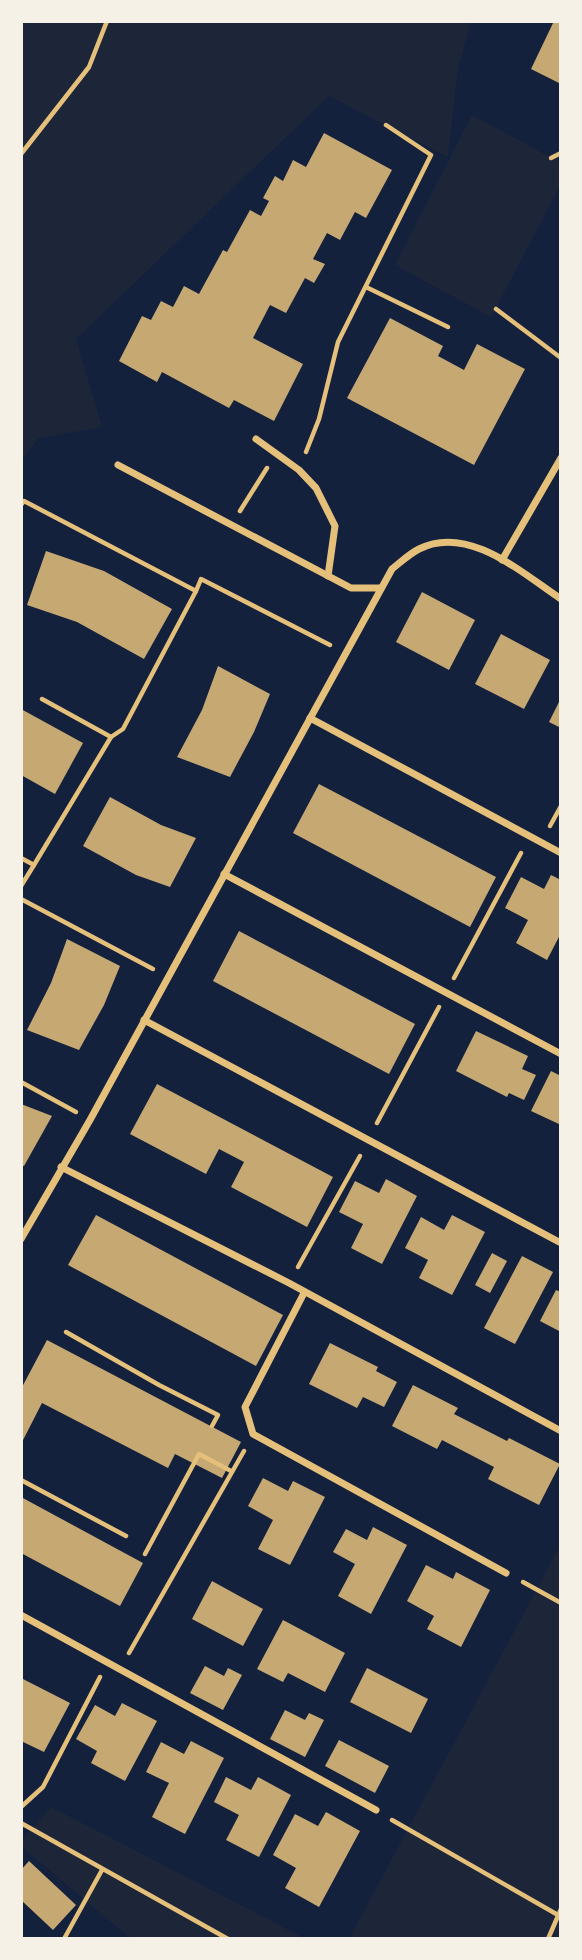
<svg xmlns="http://www.w3.org/2000/svg" width="582" height="1960" viewBox="0 0 582 1960" font-family="'Sofia Sans Condensed',sans-serif">
<style>
.green{fill:#1d2539}
.building{fill:#c6a872}
.lines{fill:none;stroke-linecap:round;stroke-linejoin:round}
.path{stroke:#e5c07b;stroke-width:4.5}
.minor{stroke:#e5c07b;stroke-width:7}
</style>
<rect width="100%" height="100%" fill="#14213d"/>
<g class="green">
<polygon points="21,21 471,21 458,69 448,157 329,96 76,339 102,427 39,438 21,461"/>
<polygon points="472,115 561,163 561,184 491,317 395,265"/>
<polygon points="561,1544 561,1939 349,1939"/>
<polygon points="51,1807 306,1939 131,1939 21,1846 21,1841"/>
</g>
<g class="building">
<polygon points="554,21 561,21 561,84 531,69"/>
<polygon points="324,133 392,170 366,218 355,212 340,240 327,233 313,259 325,264 314,283 305,278 286,313 270,305 253,338 303,364 274,421 234,400 229,408 162,372 157,382 119,361 142,316 151,320 161,301 173,307 184,286 199,294 223,250 227,252 250,210 261,216 269,201 263,198 275,176 283,181 293,160 306,167"/>
<polygon points="390,318 443,346 438,356 464,370 477,344 525,369 474,465 347,398"/>
<polygon points="46,551 104,571 172,609 144,659 77,622 27,605"/>
<polygon points="422,592 475,620 449,670 396,642"/>
<polygon points="501,634 550,660 524,709 475,684"/>
<polygon points="218,666 270,694 254,732 230,777 177,757 202,710"/>
<polygon points="561,698 561,728 549,722"/>
<polygon points="21,709 83,743 55,794 21,775"/>
<polygon points="319,784 496,877 470,927 293,833"/>
<polygon points="110,797 161,825 196,838 170,887 136,875 83,846"/>
<polygon points="551,875 561,880 561,933 547,960 516,943 528,920 505,908 521,877 544,889"/>
<polygon points="239,931 415,1024 389,1074 213,981"/>
<polygon points="67,939 120,966 104,1005 79,1050 27,1030 51,983"/>
<polygon points="476,1031 528,1056 522,1069 536,1075 524,1100 509,1093 507,1097 456,1071"/>
<polygon points="551,1071 561,1076 561,1125 531,1111"/>
<polygon points="157,1084 333,1177 307,1227 231,1187 244,1162 219,1149 206,1174 130,1134"/>
<polygon points="21,1104 52,1116 24,1166 21,1165"/>
<polygon points="386,1179 417,1196 382,1264 351,1248 363,1224 339,1212 355,1181 379,1193"/>
<polygon points="96,1215 283,1315 256,1366 68,1265"/>
<polygon points="452,1215 485,1232 452,1295 419,1278 428,1260 405,1248 421,1217 444,1230"/>
<polygon points="492,1253 507,1261 490,1293 475,1285"/>
<polygon points="522,1256 553,1272 515,1344 484,1328"/>
<polygon points="556,1290 561,1292 561,1332 540,1321"/>
<polygon points="47,1340 241,1442 222,1478 175,1454 168,1468 42,1403 21,1444 21,1389"/>
<polygon points="330,1343 378,1367 376,1371 397,1382 384,1407 363,1397 357,1408 309,1384"/>
<polygon points="413,1385 458,1408 454,1414 507,1441 509,1438 560,1464 539,1505 488,1479 494,1467 442,1440 437,1449 392,1426"/>
<polygon points="263,1478 288,1491 293,1481 325,1497 290,1565 258,1549 273,1520 248,1506"/>
<polygon points="21,1497 143,1563 120,1606 21,1553"/>
<polygon points="373,1527 407,1545 371,1614 338,1596 355,1564 333,1552 346,1529 367,1540"/>
<polygon points="426,1565 453,1579 456,1572 490,1590 461,1647 427,1629 434,1616 407,1601"/>
<polygon points="212,1581 263,1609 243,1646 192,1619"/>
<polygon points="283,1620 345,1653 325,1692 288,1673 283,1682 257,1669"/>
<polygon points="205,1666 224,1676 228,1668 242,1675 223,1710 190,1693"/>
<polygon points="367,1668 428,1699 411,1733 350,1702"/>
<polygon points="21,1678 70,1703 44,1752 21,1741"/>
<polygon points="122,1703 157,1721 125,1781 91,1763 97,1751 76,1739 95,1705 115,1716"/>
<polygon points="285,1710 305,1720 309,1713 324,1720 305,1757 270,1739"/>
<polygon points="339,1740 389,1766 375,1793 325,1766"/>
<polygon points="191,1741 224,1758 185,1834 152,1817 169,1783 146,1772 161,1742 184,1754"/>
<polygon points="226,1777 251,1790 258,1777 291,1795 259,1857 226,1840 239,1815 214,1802"/>
<polygon points="326,1812 360,1831 319,1907 285,1888 296,1868 273,1855 295,1814 318,1826"/>
<polygon points="29,1861 76,1905 53,1930 21,1900 21,1870"/>
</g>
<g class="lines">
<g class="path">
<polyline points="21,154 89,67 107,21"/>
<polyline points="551,158 561,153"/>
<polyline points="366,287 448,327"/>
<polyline points="496,309 561,358"/>
<polyline points="306,452 319,419 338,342 431,155 386,125"/>
<polyline points="21,505 24,501 196,591 201,579 330,645"/>
<polyline points="240,511 267,468"/>
<polyline points="111,737 123,729 196,591"/>
<polyline points="550,826 561,806"/>
<polyline points="21,858 34,865 21,886"/>
<polyline points="34,865 111,737 42,699"/>
<polyline points="21,899 153,969"/>
<polyline points="454,978 521,853"/>
<polyline points="21,1082 76,1112"/>
<polyline points="377,1123 439,1007"/>
<polyline points="298,1267 360,1156"/>
<polyline points="66,1332 159,1385 218,1415 212,1426"/>
<polyline points="21,1480 126,1536"/>
<polyline points="145,1554 199,1454 231,1471"/>
<polyline points="523,1582 561,1603"/>
<polyline points="129,1653 244,1451"/>
<polyline points="21,1807 43,1787 100,1677"/>
<polyline points="392,1820 558,1915"/>
<polyline points="21,1823 228,1939"/>
<polyline points="64,1939 102,1870"/>
<polyline points="548,1939 561,1909"/>
</g>
<g class="minor">
<polyline points="256,439 299,470 316,488 335,526 328,576"/>
<polyline points="118,465 351,588 381,588"/>
<polyline points="502,560 561,458"/>
<polyline points="310,718 561,853"/>
<polyline points="224,874 561,1054"/>
<polyline points="144,1020 561,1243"/>
<polyline points="61,1167 289,1283 561,1431"/>
<path d="M21 1239 90 1120 392 569C401 562 409 554 419 549 468 524 522 573 561 599"/>
<polyline points="304,1293 245,1407 253,1434 506,1573"/>
<polyline points="21,1615 376,1810"/>
</g>
</g>
<rect width="582" height="1960" fill="none" stroke="#f6f1e7" stroke-width="46"/>
</svg>
